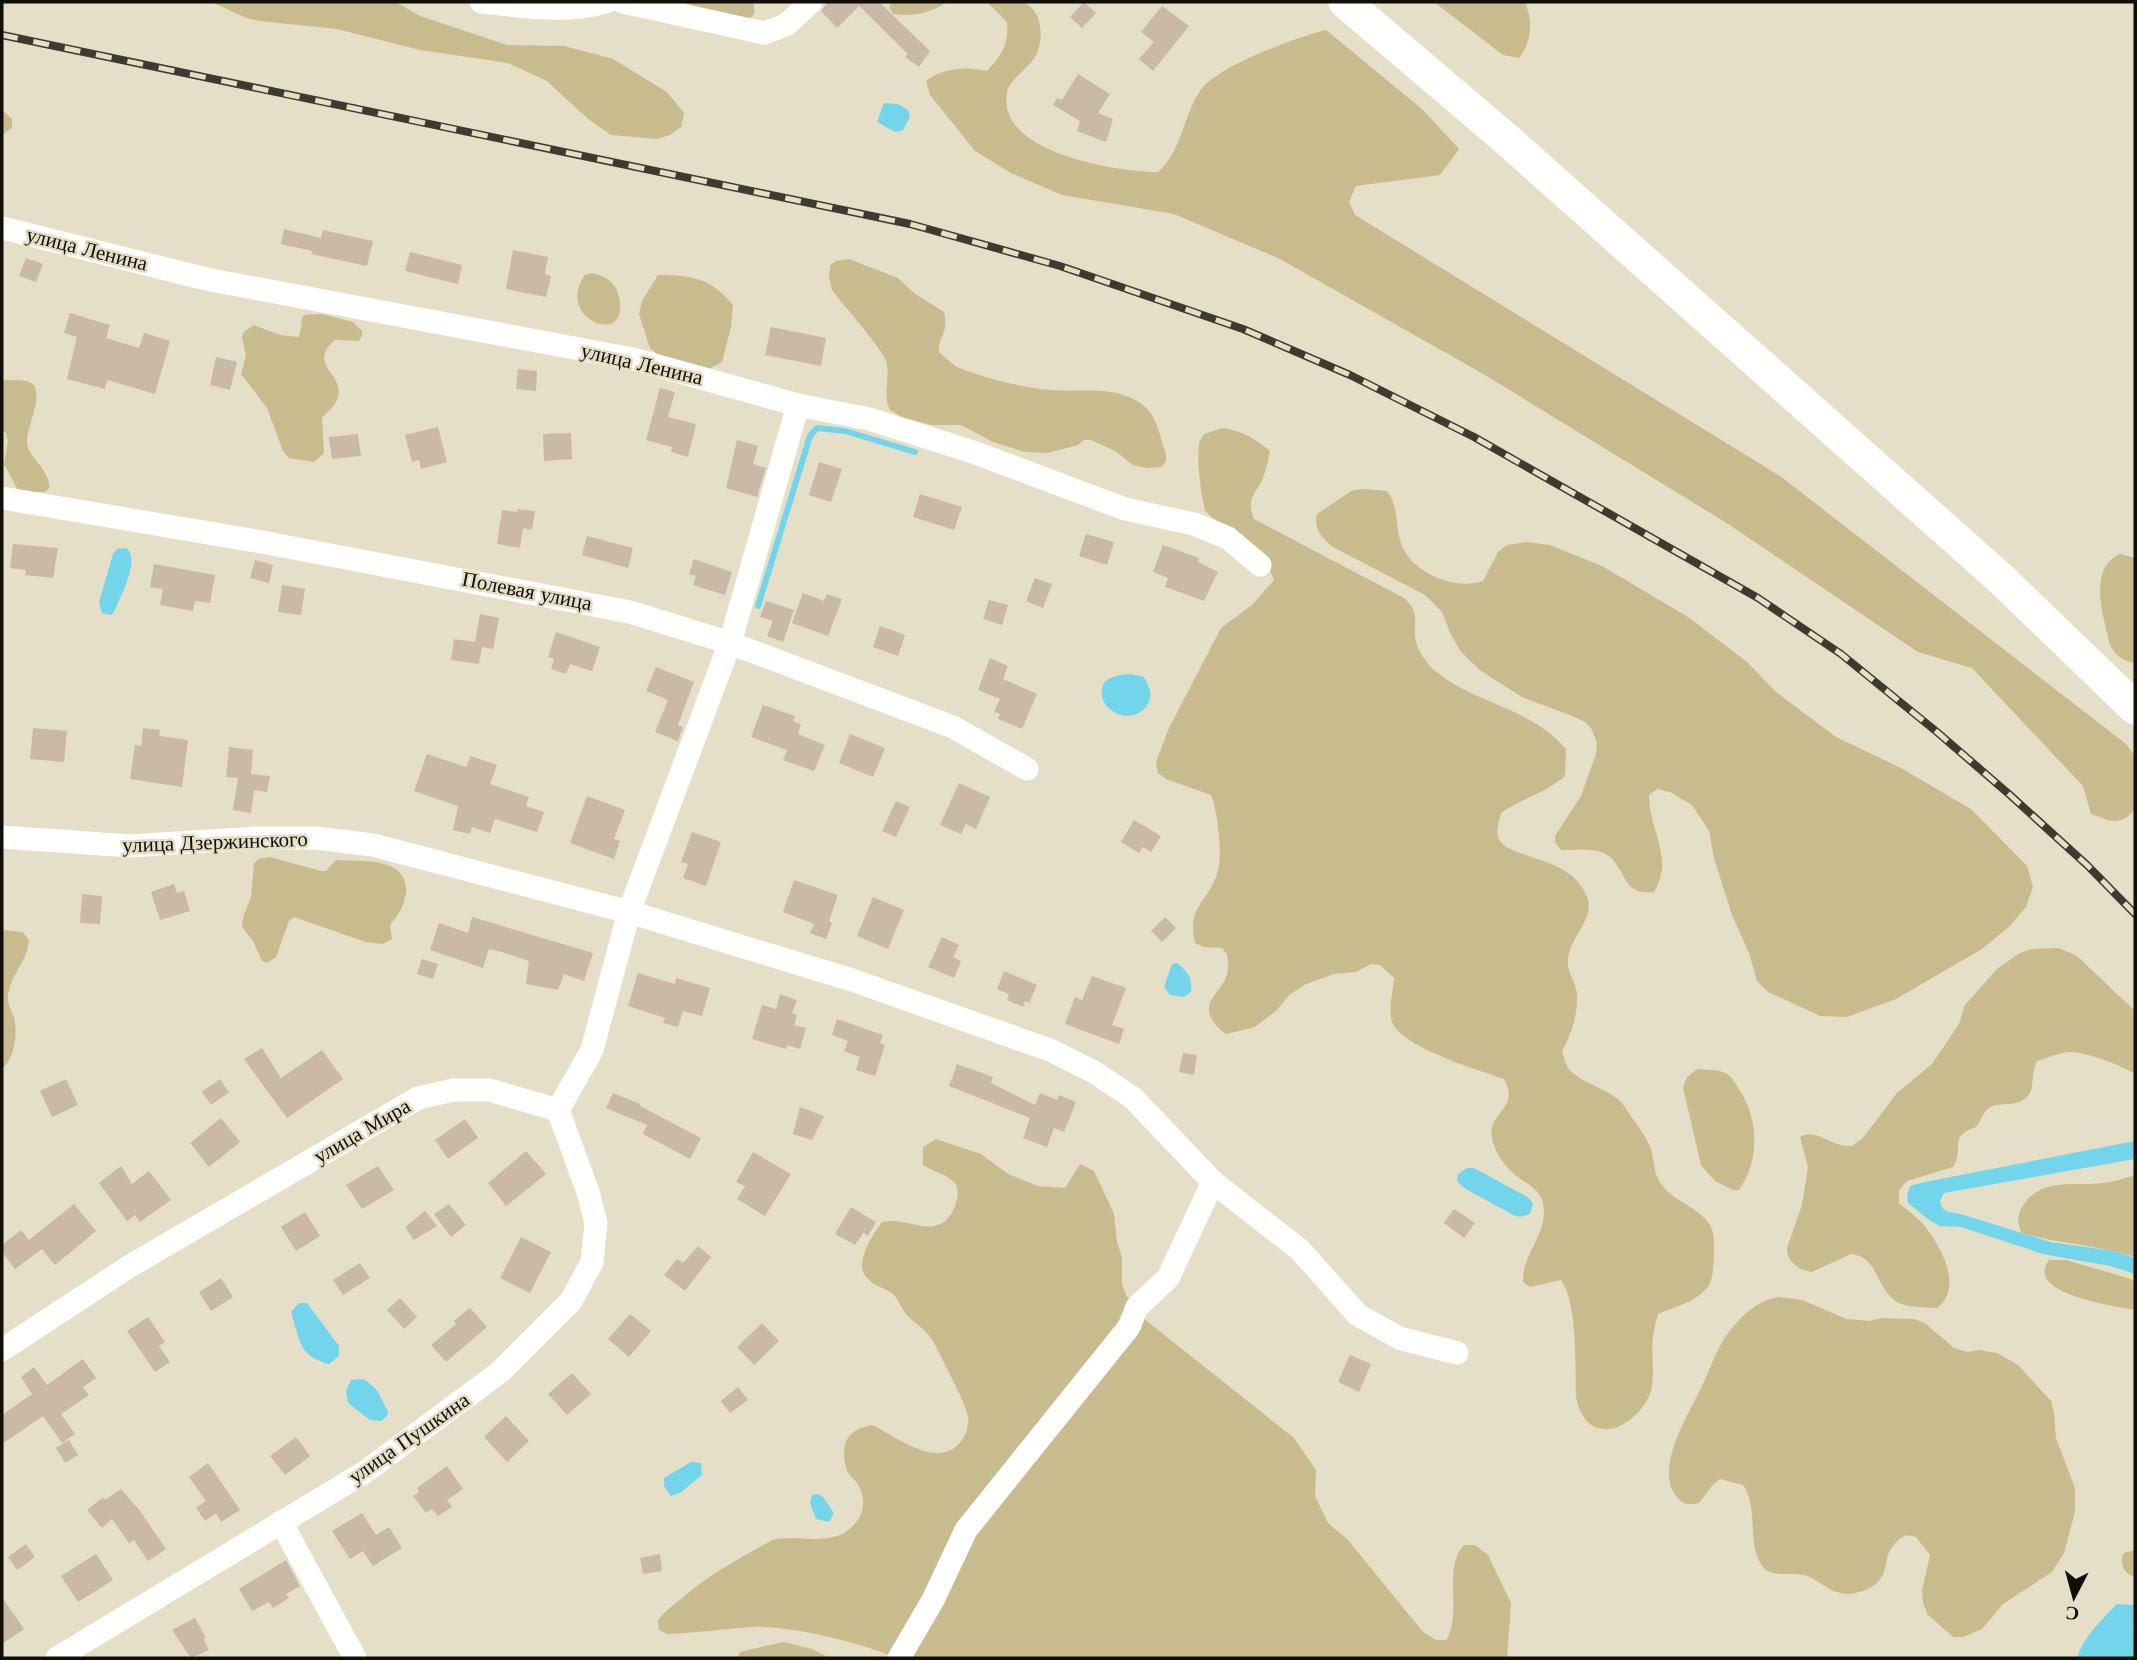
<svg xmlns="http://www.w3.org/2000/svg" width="2137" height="1660" viewBox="0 0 2137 1660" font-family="'Libre Baskerville',serif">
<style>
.green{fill:#c8bb8e}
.water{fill:#72d5ec}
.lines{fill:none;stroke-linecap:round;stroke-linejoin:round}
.stream{stroke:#72d5ec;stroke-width:6}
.building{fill:#c9b9a6}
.minor{stroke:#fff;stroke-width:23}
.secondary{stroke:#fff;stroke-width:33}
.rail-casing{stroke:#3d3a2f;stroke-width:8}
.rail{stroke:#e6dfc7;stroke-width:5;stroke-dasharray:16;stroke-linecap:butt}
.labels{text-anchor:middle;stroke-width:5;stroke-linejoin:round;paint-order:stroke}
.street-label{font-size:21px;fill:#110e07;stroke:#e6dfc7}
</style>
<rect width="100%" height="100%" fill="#e6dfc7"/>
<g class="green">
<polygon points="212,2 396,2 420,16 507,45 564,46 613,59 667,92 684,113 681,127 670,135 657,139 611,135 588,119 547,81 508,63 420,50 337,29 259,21 246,18"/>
<polygon points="685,2 753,2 755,12 752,17 747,19 696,8"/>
<path d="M892 2H947C930 13 913 17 893 14L889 6Z"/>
<path d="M987 2C998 2 1015 0 1024 3 1043 10 1044 40 1036 55 1029 69 1010 78 1007 93 996 153 1118 172 1158 172 1182 151 1183 116 1200 91 1217 66 1297 37 1326 30L1422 109 1459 149 1440 175 1356 186 1349 202 1355 215 1780 476 2126 744 2135 756V809C2120 827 2111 821 2091 814L2083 786 1972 668 1918 652 1725 522 1485 375 1280 259 1174 214 1062 195 1011 173 975 151 930 95 926 81C942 68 967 66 987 71 1002 55 1009 44 1007 22Z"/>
<path d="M1434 2H1525C1533 21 1532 41 1519 58L1503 55Z"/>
<polygon points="2,110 12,119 12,128 2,135"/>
<path d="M849 259 898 278 914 293 944 312C949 336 938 334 939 352 945 357 952 365 960 368 983 378 1025 388 1050 390 1081 393 1117 384 1144 406 1157 416 1161 440 1166 455V461L1162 467 1147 468 1133 465 1115 451 1091 440H1084L1078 445 1047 453 1025 452 993 442 961 425H931L902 417 890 410C882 394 891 378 886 361 881 347 843 305 832 290L829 277 830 265 836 261Z"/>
<path d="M592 273C606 277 615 281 619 297 631 349 553 319 585 275Z"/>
<path d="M658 275C691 275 711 278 733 305L731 327 722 362 709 369 665 360 650 348 639 314 642 301Z"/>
<path d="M322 314 353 322 362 331V336L359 341 335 340C305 366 348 374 337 400 335 406 326 413 322 418L324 453 314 462 289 458 283 451 267 408 241 374 246 355 242 337 244 332 254 325 280 335 299 337 302 324 301 320 304 315Z"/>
<path d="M2 380C10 381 22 379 29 382 48 389 25 428 27 444 30 459 47 467 50 487L45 492H25L18 490 4 464 8 441 6 433 2 430Z"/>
<path d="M1222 428C1241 430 1256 439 1270 451 1268 460 1266 472 1262 480 1254 496 1246 500 1254 519L1404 598C1422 615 1412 622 1416 642 1418 650 1427 664 1433 669 1473 704 1529 706 1566 749L1565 776C1547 792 1521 799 1501 813 1499 822 1495 831 1499 839 1510 861 1574 854 1588 900 1594 921 1566 940 1568 965 1569 975 1577 985 1577 995 1578 1015 1571 1035 1562 1051 1564 1057 1565 1063 1568 1068 1580 1083 1608 1088 1622 1103 1631 1117 1642 1130 1649 1144 1655 1157 1652 1173 1662 1185 1674 1201 1695 1206 1708 1222 1714 1230 1715 1243 1714 1253 1713 1262 1714 1272 1711 1280 1706 1299 1674 1307 1658 1314 1656 1321 1654 1329 1653 1336 1651 1354 1655 1372 1651 1391 1646 1409 1622 1432 1603 1429 1586 1427 1580 1413 1576 1398 1575 1368 1578 1303 1561 1280L1530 1287 1523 1282C1522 1256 1545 1236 1544 1210 1543 1189 1527 1185 1514 1174 1504 1166 1494 1150 1492 1138 1487 1113 1521 1108 1504 1079 1478 1070 1401 1047 1392 1022 1388 1010 1393 991 1394 978L1380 965 1371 964 1356 972 1334 974 1306 984 1289 995 1277 1010 1255 1027 1226 1034C1216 1027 1204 1014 1211 1001 1215 992 1223 986 1226 977 1229 970 1228 962 1227 954L1222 948 1204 947 1195 943C1187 908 1204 906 1216 877 1224 859 1218 813 1211 795L1166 779 1158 773 1156 762 1169 728 1221 628 1252 605 1274 580 1263 553 1230 527 1212 518 1205 510 1201 491 1198 461 1199 443 1204 434Z"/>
<path d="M1365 489 1387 491C1399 506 1395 526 1401 543 1411 573 1455 591 1483 581L1498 552 1507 545 1527 542 1550 545 1602 566 1688 617 1747 662 1776 692 1836 737 1899 767 1971 809 2027 866 2033 887 2026 907 2010 926 1982 949 1896 999 1847 1017 1820 1016 1768 992 1757 981 1749 953 1732 915 1714 858 1709 831 1692 805 1670 792 1657 789 1649 795C1648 828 1675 858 1654 892 1623 896 1627 872 1610 857 1597 846 1576 851 1561 850L1555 842V836L1581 796 1596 754 1597 743 1591 728 1585 722 1572 716 1522 697 1481 671 1461 652 1451 635 1442 612 1425 595 1331 546C1320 535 1314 529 1317 514L1353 490Z"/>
<path d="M2120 554 2135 558V663C2123 661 2116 656 2110 645 2105 619 2086 569 2120 554Z"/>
<path d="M270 857 321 871H326L336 860C361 862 407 856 406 891 405 905 399 914 390 925L392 939 383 944 366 942 294 917 289 921 276 957 267 963 262 961 253 941 242 927 243 917 251 897 254 863 259 859Z"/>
<path d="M2 930 23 932 29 941C27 962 10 975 8 996 7 1004 11 1010 14 1017 18 1034 15 1057 2 1069Z"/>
<path d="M2059 948 2077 956 2135 1011V1074C2120 1065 2089 1053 2071 1052 2060 1052 2048 1058 2037 1061 2031 1073 2034 1087 2030 1093 2019 1110 2001 1100 1989 1108 1982 1113 1981 1121 1976 1127 1947 1136 1965 1149 1953 1167L1907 1181 1899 1190V1203C1907 1210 1917 1217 1924 1225 1941 1247 1964 1287 1937 1308 1926 1307 1909 1308 1899 1303 1876 1292 1879 1256 1851 1254L1812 1272C1799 1270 1786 1261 1787 1248L1802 1205 1808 1167 1800 1137C1816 1127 1831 1148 1852 1146L1862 1139 1897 1093 1932 1064 1959 1024 1965 1005 1998 968 2020 953 2032 949Z"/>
<path d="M1697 1069C1705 1070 1718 1069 1725 1073 1733 1077 1737 1087 1742 1094 1759 1124 1759 1161 1739 1190H1733L1715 1181 1701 1165 1683 1088 1687 1077Z"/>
<path d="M936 1139 981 1154 1008 1174 1038 1186 1065 1188 1080 1164 1094 1171 1114 1214 1117 1242 1122 1257V1284L1126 1295 1137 1307 1143 1318 1294 1438 1316 1470 1315 1496 1328 1523 1348 1540 1423 1632 1436 1640H1446C1463 1615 1442 1567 1464 1545H1475L1488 1555 1511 1603 1507 1658H896C864 1643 789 1625 753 1627 725 1629 696 1633 667 1634L659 1630 658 1621C665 1610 672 1607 681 1599 708 1575 741 1558 772 1540 794 1535 821 1544 842 1534 860 1525 870 1504 858 1485 855 1479 848 1475 846 1468 840 1443 848 1429 872 1425 891 1434 916 1453 937 1453 957 1454 970 1435 968 1416 966 1404 940 1355 933 1341 926 1329 915 1324 906 1314 901 1308 899 1301 894 1295 886 1288 873 1286 866 1277 854 1263 873 1234 882 1222 909 1215 939 1245 955 1206 966 1176 942 1177 923 1165V1147Z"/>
<path d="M2135 1175V1257C2098 1245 2059 1244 2022 1233 2017 1224 2017 1216 2022 1207 2042 1176 2072 1187 2103 1183 2114 1182 2125 1178 2135 1175Z"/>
<path d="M2049 1260H2066L2131 1279 2135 1282V1310C2116 1306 2023 1294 2049 1260Z"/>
<path d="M1779 1297 1802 1300 1847 1319 1870 1321 1881 1318 1915 1319 1926 1324 1954 1348 1968 1352 1979 1350 1997 1353 2018 1365 2051 1401 2054 1413 2056 1438 2075 1488V1512L2064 1553 2052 1572 2003 1604 1982 1629 1963 1637H1953L1928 1615 1923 1603 1922 1590 1930 1555 1916 1537 1906 1535C1877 1551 1894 1572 1873 1586 1867 1590 1855 1594 1848 1594 1830 1594 1819 1579 1804 1575 1791 1572 1772 1578 1763 1567 1745 1543 1760 1509 1743 1485L1720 1479 1712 1486 1699 1503C1689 1505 1682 1505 1676 1496 1654 1467 1689 1414 1702 1386 1710 1369 1717 1348 1728 1333 1741 1316 1758 1300 1779 1297Z"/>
<path d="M2135 1550V1577C2124 1574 2119 1563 2124 1553Z"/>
<polygon points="784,1642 812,1649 830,1658 739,1658 739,1653 743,1651"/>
</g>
<g class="water">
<polygon points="884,103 898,104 908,110 910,117 903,130 895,132 877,122"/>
<path d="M126 548C141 559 121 595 115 610L111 615 102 613 99 602 113 554 117 549Z"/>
<path d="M1130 674 1144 677C1150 688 1154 697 1145 708 1127 728 1092 706 1104 683 1109 676 1122 675 1130 674Z"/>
<path d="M1177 963C1188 972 1193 978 1191 992L1184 997 1170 995 1164 987 1172 964Z"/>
<path d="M2135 1141V1159L1944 1193 1940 1201C1942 1213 1951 1212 1961 1214L2050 1242 2114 1251 2135 1258V1274L2110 1266 2043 1254 1961 1227 1940 1226 1929 1220 1908 1203 1907 1195 1910 1186 1925 1182Z"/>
<polygon points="1467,1168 1474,1168 1529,1198 1533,1204 1530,1214 1520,1217 1513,1215 1464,1188 1457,1181 1458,1174"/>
<path d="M299 1303H307L339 1346V1356L329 1364C298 1356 300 1340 291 1312Z"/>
<polygon points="364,1379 377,1390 388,1412 387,1416 381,1421 370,1420 348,1403 346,1391 351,1380"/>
<polygon points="691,1462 701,1463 702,1475 680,1493 671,1496 664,1486 664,1478"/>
<polygon points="818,1494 823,1497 834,1513 829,1522 816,1519 810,1503 812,1495"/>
<path d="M2117 1604 2135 1605V1658H2077C2083 1638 2102 1619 2117 1604Z"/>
</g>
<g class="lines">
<polyline class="stream" points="758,606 810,436 817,428 845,431 915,452"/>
</g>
<g class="building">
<polygon points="828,2 879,2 930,51 919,67 905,57 908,54 859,6 837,28 821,11"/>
<polygon points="1084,2 1096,13 1082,28 1070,17"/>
<polygon points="1162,6 1189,26 1153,71 1139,59 1154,42 1141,32"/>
<polygon points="1078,74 1110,94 1098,113 1113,119 1106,142 1077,131 1080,121 1053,105 1057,98 1062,100"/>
<polygon points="284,229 321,238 323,230 373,241 367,266 311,254 312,251 281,244"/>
<polygon points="513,250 548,257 545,274 551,276 546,297 506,289"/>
<polygon points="410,252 462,265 458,284 405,271"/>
<polygon points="26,258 43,264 36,282 19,276"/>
<polygon points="70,313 110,325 106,338 139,348 144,333 170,341 155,394 107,380 105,389 67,379 77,337 64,333"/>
<polygon points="771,327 826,338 821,366 765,355"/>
<polygon points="216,357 237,362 230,390 210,385"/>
<polygon points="518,369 537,371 536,391 516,389"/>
<polygon points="660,388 675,392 668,417 696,424 688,457 671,452 672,447 646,440"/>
<polygon points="438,427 447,462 421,469 419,460 412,462 405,435"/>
<polygon points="571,433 572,459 544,461 543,434"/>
<polygon points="358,434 361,456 332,459 329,437"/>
<polygon points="737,440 758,446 753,464 766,468 757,497 726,488"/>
<polygon points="819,462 842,469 831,502 809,495"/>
<polygon points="920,494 962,507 954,530 913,517"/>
<polygon points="517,509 535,511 532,530 523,528 520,548 497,544 502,510 517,512"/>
<polygon points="1086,534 1114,542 1107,565 1079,556"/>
<polygon points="587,536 633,548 628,568 582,555"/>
<polygon points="13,544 58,548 53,578 25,575 26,570 10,568"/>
<polygon points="1163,545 1199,558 1198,562 1218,572 1204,601 1165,587 1168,578 1153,572"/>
<polygon points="694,559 732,572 725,595 693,585 696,576 689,574"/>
<polygon points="255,560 273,565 269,583 250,578"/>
<polygon points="154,564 215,575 210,603 195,601 193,611 160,605 163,589 150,587"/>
<polygon points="1035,578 1052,584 1043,608 1026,601"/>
<polygon points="282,585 305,589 301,615 278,612"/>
<polygon points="803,593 824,601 827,594 842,599 828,636 792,623"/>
<polygon points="989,600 1008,605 1002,625 983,619"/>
<polygon points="766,601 794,610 783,642 767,636 773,621 760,617"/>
<polygon points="480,614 499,618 493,649 482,647 479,664 451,660 454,639 475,642"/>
<polygon points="880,626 905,635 898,656 873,647"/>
<polygon points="556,632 600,647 592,671 570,664 566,674 551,669 554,659 548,657"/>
<polygon points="990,658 1008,666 1003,679 1037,694 1022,729 998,719 1000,714 994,712 1000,699 978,690"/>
<polygon points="656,667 694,682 678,725 683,727 678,741 655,732 668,700 646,691"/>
<polygon points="763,705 795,716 793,721 801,724 798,734 825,745 814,771 783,760 787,750 751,737"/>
<polygon points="33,728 67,731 64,762 30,759"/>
<polygon points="143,728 160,730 159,736 188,740 182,787 130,779 135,745 141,746"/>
<polygon points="850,734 885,748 873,777 839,763"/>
<polygon points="229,747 253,750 251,774 270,776 267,792 254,790 251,813 233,810 238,778 226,777"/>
<polygon points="427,754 466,767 471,756 497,765 490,784 529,797 526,806 544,812 537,832 495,819 490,833 472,827 470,834 453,830 458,806 414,791"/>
<polygon points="959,783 990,797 976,829 966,824 961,834 940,825"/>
<polygon points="587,796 625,810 614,839 620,841 614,859 570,843"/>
<polygon points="896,801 910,807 896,837 882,831"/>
<polygon points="1134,820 1161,836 1151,852 1143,847 1139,853 1121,842"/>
<polygon points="692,832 721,842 706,886 683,878 688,864 681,862"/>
<polygon points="794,880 838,895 829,921 832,923 826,939 810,933 814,924 783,912"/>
<polygon points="174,884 177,893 184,891 190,911 160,920 151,892"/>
<polygon points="82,894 102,896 100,924 80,923"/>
<polygon points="873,897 904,910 888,949 857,936"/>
<polygon points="472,917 593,953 584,981 564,974 558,990 526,984 529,961 502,952 489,949 483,968 430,950 439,923 468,933"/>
<polygon points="1165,917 1176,928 1162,942 1151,931"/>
<polygon points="942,937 959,945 953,957 961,961 954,978 928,967"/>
<polygon points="422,959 438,964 433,979 417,974"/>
<polygon points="1004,971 1037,985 1029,1003 1025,1001 1023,1007 1007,1000 1009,994 997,989"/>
<polygon points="638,973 675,984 676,978 710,988 702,1016 683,1011 678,1027 663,1023 665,1018 628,1006"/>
<polygon points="1092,976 1126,988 1112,1025 1124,1029 1119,1044 1065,1024 1075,997 1082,1000"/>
<polygon points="780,994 797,1000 792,1013 797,1015 794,1025 806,1028 800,1049 787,1045 786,1049 752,1039 762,1005 776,1009"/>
<polygon points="837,1019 883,1035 880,1043 885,1045 875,1076 856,1070 860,1057 844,1051 848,1041 832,1035"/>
<polygon points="262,1048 281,1078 322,1050 343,1079 287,1118 244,1059"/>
<polygon points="1183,1053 1197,1055 1194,1075 1179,1072"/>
<polygon points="957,1064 993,1077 991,1083 1035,1105 1040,1093 1057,1100 1059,1095 1076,1102 1064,1132 1054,1128 1047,1147 1023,1138 1030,1118 949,1086"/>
<polygon points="66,1079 78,1105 52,1117 40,1091"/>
<polygon points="220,1079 229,1092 211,1105 202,1092"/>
<polygon points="613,1093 640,1104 640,1106 701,1138 690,1159 643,1134 647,1125 606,1108"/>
<polygon points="800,1107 824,1116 812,1140 793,1134"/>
<polygon points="221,1118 240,1142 209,1167 190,1143"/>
<polygon points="465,1119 478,1138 448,1159 435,1140"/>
<polygon points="526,1151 546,1174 506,1206 488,1183"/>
<polygon points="753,1152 791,1174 765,1216 737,1199 745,1186 736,1182"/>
<polygon points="121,1166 132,1184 149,1171 171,1200 140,1222 135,1215 127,1221 99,1183"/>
<polygon points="378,1166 394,1190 362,1209 346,1185"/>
<polygon points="74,1204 96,1231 55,1265 42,1249 15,1269 2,1252 2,1245 21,1230 29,1240"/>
<polygon points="449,1204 466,1225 451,1237 434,1214"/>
<polygon points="851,1207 876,1222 868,1236 863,1233 855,1245 835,1234"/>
<polygon points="1454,1209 1475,1223 1464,1238 1444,1223"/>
<polygon points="425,1211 437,1226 414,1240 405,1227"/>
<polygon points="305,1212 320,1236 296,1251 281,1227"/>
<polygon points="521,1237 551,1252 530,1293 500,1278"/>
<polygon points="698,1246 711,1257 685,1291 664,1275 677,1259 683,1263"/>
<polygon points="360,1263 370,1278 343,1295 333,1280"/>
<polygon points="221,1278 233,1297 211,1311 199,1292"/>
<polygon points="400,1298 417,1317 404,1329 387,1310"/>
<polygon points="470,1308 487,1327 446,1362 431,1345 456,1324 454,1321"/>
<polygon points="630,1314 651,1331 629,1357 608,1339"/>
<polygon points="148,1317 165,1342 159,1346 170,1362 155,1372 127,1331"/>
<polygon points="762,1323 779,1341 754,1365 737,1347"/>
<polygon points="1350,1355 1371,1364 1359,1392 1338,1382"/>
<polygon points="83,1359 96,1378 83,1387 89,1395 61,1414 75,1434 62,1443 43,1416 2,1444 2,1415 32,1394 21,1377 34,1367 47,1385"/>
<polygon points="572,1373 591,1394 567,1415 548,1394"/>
<polygon points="738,1387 748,1400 730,1413 721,1401"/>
<polygon points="506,1416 529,1441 507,1462 484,1437"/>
<polygon points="296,1437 310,1456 285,1475 270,1456"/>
<polygon points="69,1440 78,1455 65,1463 56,1448"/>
<polygon points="208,1463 240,1510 221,1522 216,1513 205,1521 196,1508 206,1501 189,1477"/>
<polygon points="447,1466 463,1489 447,1500 452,1507 438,1516 432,1509 426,1513 413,1496 419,1492 417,1488"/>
<polygon points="121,1489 140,1511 166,1549 148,1561 134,1540 129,1543 112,1519 102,1528 87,1510 103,1497 105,1500"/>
<polygon points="362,1513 376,1535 389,1527 402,1548 373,1566 363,1551 350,1559 332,1531"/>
<polygon points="26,1544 35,1557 17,1570 8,1557"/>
<polygon points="96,1554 113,1580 78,1602 61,1576"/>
<polygon points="660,1554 662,1571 643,1574 640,1558"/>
<polygon points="286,1560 300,1586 286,1594 289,1598 273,1608 269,1602 252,1611 239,1589"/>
<polygon points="2,1597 24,1629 2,1644"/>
<polygon points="195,1618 206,1638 204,1640 209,1650 191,1658 172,1630"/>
</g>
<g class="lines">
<g class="minor">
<path d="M481 2C523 6 565 14 606 2"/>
<polyline points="623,2 764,33 786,25 811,2"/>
<polyline points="2,228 206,279 633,359 798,405 869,419 973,452 1125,509 1194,524 1228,538 1260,565"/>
<polyline points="2,498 262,542 630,612 730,643 953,727 1027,769"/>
<polyline points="2,837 130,846 258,838 316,838 373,845 629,912 852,980 1050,1050 1094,1072 1133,1098 1213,1182 1300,1250 1358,1315 1399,1338 1457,1353"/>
<polyline points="2,1350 130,1266 418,1098 454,1090 489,1090 558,1110 592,1050 629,912 730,643 798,405"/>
<polyline points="281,1522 355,1658"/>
<polyline points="57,1658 365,1472 500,1372 571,1301 592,1262 596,1223 588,1192 558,1110"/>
<polyline points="899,1658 933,1600 966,1530 1129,1327 1137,1307 1168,1278 1213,1182"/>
</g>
<polyline class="secondary" points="1345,2 1505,138 2000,578 2135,708"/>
<defs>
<polyline id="rail" points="2,35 910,224 1060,266 1243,329 1350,375 1474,437 1758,598 1841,654 1937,732 2010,795 2087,865 2135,914"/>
</defs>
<use href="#rail" class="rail-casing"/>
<use href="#rail" class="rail"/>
</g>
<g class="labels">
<g class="street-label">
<text transform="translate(87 249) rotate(14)" y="7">улица Ленина</text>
<text transform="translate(642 364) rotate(13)" y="7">улица Ленина</text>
<text transform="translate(527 591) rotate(11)" y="7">Полевая улица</text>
<text transform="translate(215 842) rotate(-2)" y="7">улица Дзержинского</text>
<text transform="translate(362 1131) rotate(-30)" y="7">улица Мира</text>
<text transform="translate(409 1438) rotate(-35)" y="7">улица Пушкина</text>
</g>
</g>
<rect width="2137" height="1660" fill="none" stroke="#110e07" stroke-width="7"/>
<g transform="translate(2074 1597) rotate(186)" stroke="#e6dfc7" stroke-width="5" paint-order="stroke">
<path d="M0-5L12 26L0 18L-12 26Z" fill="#110e07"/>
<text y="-10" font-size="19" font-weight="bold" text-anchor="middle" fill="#110e07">С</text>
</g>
</svg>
